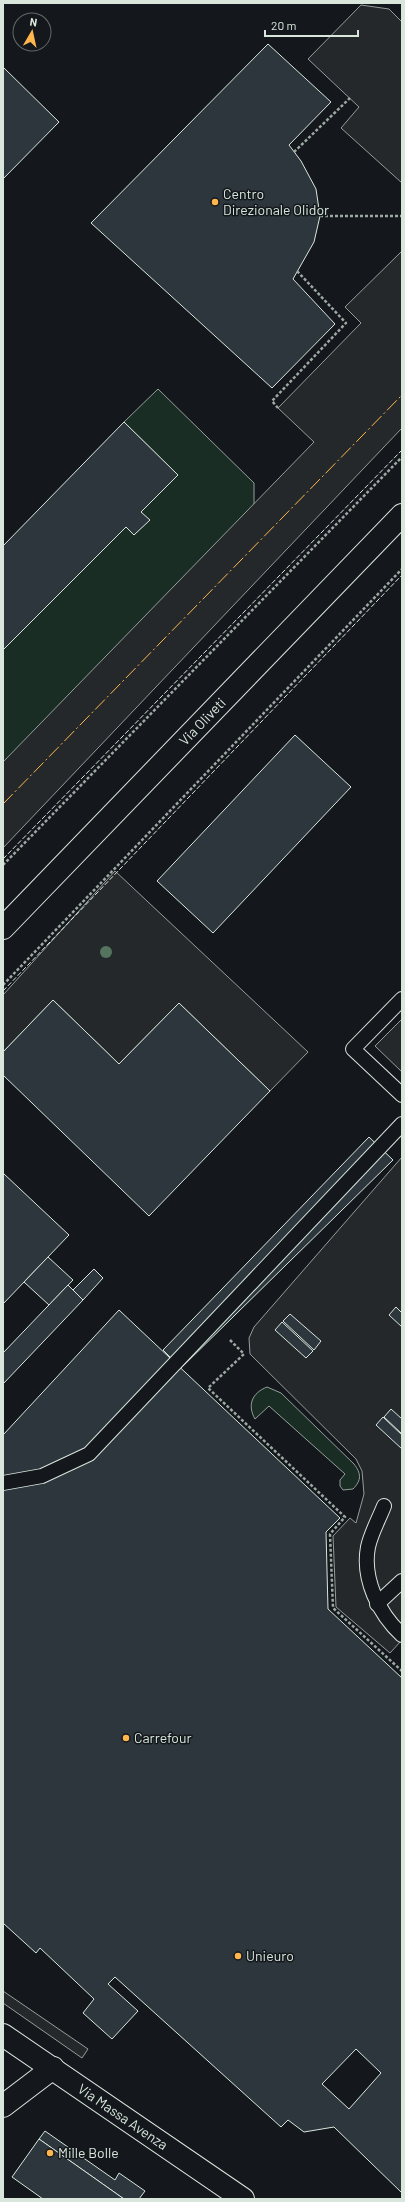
<svg xmlns="http://www.w3.org/2000/svg" width="405" height="2202" viewBox="0 0 405 2202" font-family="Barlow,sans-serif">
<style>
.green{fill:#1a2d24;stroke:#939e99}
.parking{fill:#24282b;stroke:#939e99}
.building{fill:#2c363c;stroke:#d8e6dc;fill-rule:evenodd}
.lines{fill:none;stroke-linecap:round;stroke-linejoin:round}
.lane-casing{stroke:#d8e6dc;stroke-width:16}
.street-casing{stroke:#d8e6dc;stroke-width:24}
.secondary-casing{stroke:#d8e6dc;stroke-width:24}
.path{stroke:#9da8a2;stroke-width:2.5;stroke-dasharray:3 2;stroke-linecap:butt}
.lane{stroke:#14181c;stroke-width:14}
.street{stroke:#14181c;stroke-width:22}
.secondary{stroke:#14181c;stroke-width:22}
.fence{stroke:#d8e6dc;stroke-width:1;stroke-dasharray:5 2;stroke-linecap:butt}
.power{stroke:#ffb74d;stroke-width:1;stroke-dasharray:14 3 2 3;stroke-linecap:butt}
.tree{fill:#55745f}
.poi-dot{fill:#ffb74d;stroke:#14181c;stroke-width:1.5}
.labels{text-anchor:middle;stroke-width:3;stroke-linejoin:round;paint-order:stroke}
.poi-label{font-size:14px;fill:#d8e6dc;stroke:#14181c;text-anchor:start}
.street-label{font-size:14px;fill:#d8e6dc;stroke:#14181c}
</style>
<rect width="100%" height="100%" fill="#14181c"/>
<g class="green">
<polygon points="158,389 254,483 254,515 3,768 3,650 126,527 134,535 149,520 141,512 178,475 124,422"/>
<path d="M267 1387 281 1393 354 1464C361 1473 362 1480 353 1489L343 1490 340 1486V1480L345 1474 269 1406 255 1419C247 1405 252 1393 267 1387Z"/>
</g>
<g class="parking">
<polygon points="361,5 389,9 402,22 402,183 341,128 359,107 308,59"/>
<polygon points="402,251 402,428 3,848 3,762 314,442 278,408 361,323 345,307"/>
<polygon points="115,871 308,1052 270,1091 179,1003 119,1064 53,1000 3,1052 3,995"/>
<polygon points="402,1019 402,1072 375,1046"/>
<polygon points="402,1157 402,1640 390,1653 336,1607 333,1536 350,1518 356,1523 364,1494 362,1471 356,1459 250,1354 249,1338 254,1327"/>
<polygon points="3,1991 88,2049 82,2058 3,2003"/>
</g>
<g class="building">
<polygon points="268,44 331,102 289,145 301,161 316,189 320,216 314,242 293,279 335,324 272,388 91,223"/>
<polygon points="3,67 59,122 3,179"/>
<polygon points="124,422 178,475 141,512 150,520 134,535 126,527 3,650 3,546"/>
<polygon points="295,735 351,787 213,933 157,881"/>
<polygon points="53,1000 119,1064 179,1003 270,1091 149,1216 3,1075 3,1052"/>
<polygon points="369,1137 393,1160 181,1368 163,1350"/>
<polygon points="3,1173 69,1235 3,1304"/>
<polygon points="48,1257 73,1280 49,1305 24,1282"/>
<polygon points="94,1269 103,1278 83,1300 73,1290"/>
<polygon points="68,1285 83,1300 3,1384 3,1353"/>
<polygon points="396,1307 402,1313 402,1327 389,1315"/>
<path d="M119 1310 340 1518 326 1532 328 1609 402 1678V2193L334 2127 304 2132 288 2120 281 2127 115 1977 108 1984 138 2011 112 2039 83 2013 94 1999 40 1948 36 1953 3 1923V1435ZM356 2049 381 2073 349 2109 322 2084Z"/>
<polygon points="290,1314 321,1341 314,1350 283,1321"/>
<polygon points="282,1322 313,1351 306,1358 275,1330"/>
<polygon points="391,1409 402,1419 402,1434 384,1417"/>
<polygon points="383,1417 402,1435 402,1449 376,1425"/>
<polygon points="45,2131 115,2180 119,2173 145,2191 139,2199 124,2199 39,2139"/>
<polygon points="39,2139 124,2199 43,2199 12,2177"/>
</g>
<g class="lines">
<defs>
<g id="lane">
<polyline points="402,999 353,1049 402,1095"/>
<polyline points="3,1483 42,1476 89,1454 402,1124"/>
<path d="M384 1506C379 1519 371 1533 368 1547 362 1579 379 1614 402 1635"/>
<polyline points="377,1604 402,1581"/>
</g>
<polyline id="street" points="3,2106 53,2068"/>
<g id="secondary">
<path id="s1" d="M3 928 402 515"/>
<path id="s2" d="M3 2035 243 2199"/>
</g>
</defs>
<use href="#lane" class="lane-casing"/>
<use href="#street" class="street-casing"/>
<use href="#secondary" class="secondary-casing"/>
<g class="path">
<polyline points="294,152 350,98"/>
<polyline points="320,216 402,216"/>
<polyline points="278,408 272,401 346,323 297,271"/>
<polyline points="3,865 402,457"/>
<polyline points="3,985 402,569"/>
<polyline points="230,1340 244,1354 208,1388 345,1517 330,1534 333,1608 402,1671"/>
</g>
<use href="#lane" class="lane"/>
<use href="#street" class="street"/>
<use href="#secondary" class="secondary"/>
<g class="fence">
<polyline points="3,859 402,450"/>
<polyline points="3,991 402,575"/>
</g>
<polyline class="power" points="3,804 402,395"/>
</g>
<circle class="tree" cx="106" cy="952" r="6"/>
<g class="poi-dot">
<circle cx="215" cy="202" r="4"/>
<circle cx="126" cy="1738" r="4"/>
<circle cx="238" cy="1956" r="4"/>
<circle cx="50" cy="2153" r="4"/>
</g>
<g class="labels">
<g class="poi-label">
<text x="223" y="199">Centro<tspan x="223" dy="16">Direzionale Olidor</tspan></text>
<text x="134" y="1743">Carrefour</text>
<text x="246" y="1961">Unieuro</text>
<text x="58" y="2158">Mille Bolle</text>
</g>
<g class="street-label">
<text dy="5" stroke="none"><textPath href="#s1" startOffset="287">Via Oliveti</textPath></text>
<text dy="5" stroke="none"><textPath href="#s2" startOffset="145">Via Massa Avenza</textPath></text>
</g>
</g>
<rect width="405" height="2202" fill="none" stroke="#d8e6dc" stroke-width="8"/>
<g transform="translate(32 32) rotate(9)"><circle r="19" fill="#14181c" stroke="#626a69"/>
<path d="M0-3L7 15L0 10L-7 15Z" fill="#ffb74d"/>
<text y="-6" font-size="11" font-weight="bold" text-anchor="middle" fill="#d8e6dc">N</text>
</g>
<path d="M265 30v6h93v-6" fill="none" stroke="#d8e6dc" stroke-width="2"/>
<text x="271" y="30" font-size="12" fill="#d8e6dc" stroke="#14181c" stroke-width="3" paint-order="stroke">20 m</text>
</svg>
